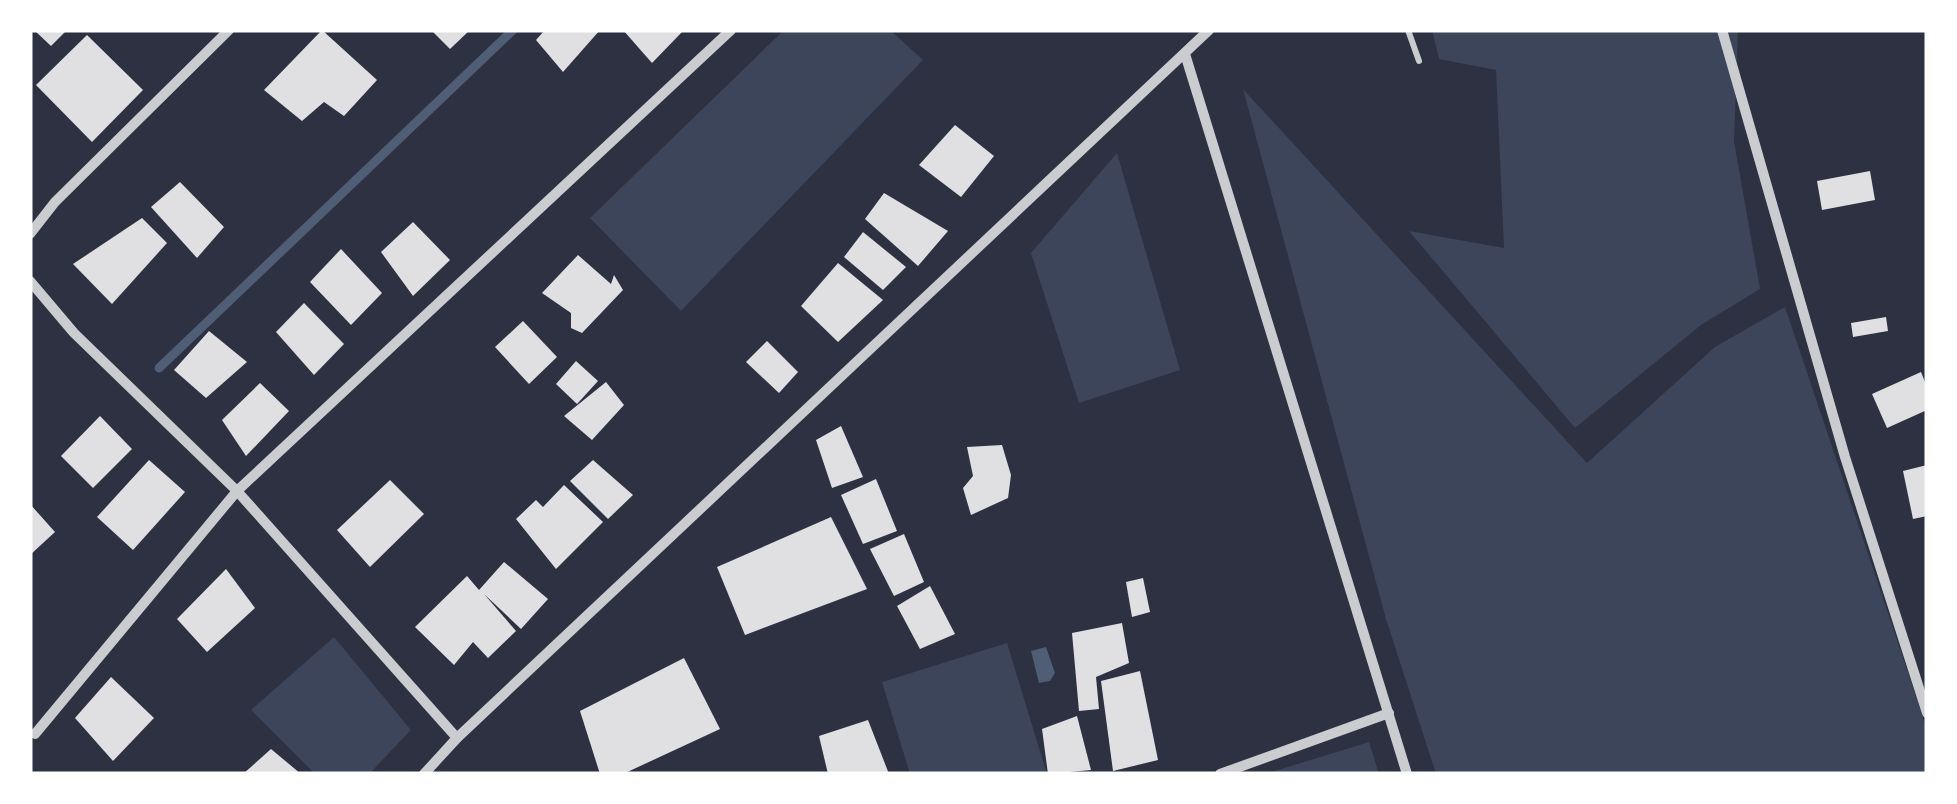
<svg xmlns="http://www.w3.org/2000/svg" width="1957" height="804" viewBox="0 0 1957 804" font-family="'Fira Sans Condensed',sans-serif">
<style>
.green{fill:#3c4559}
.water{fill:#4f5d75}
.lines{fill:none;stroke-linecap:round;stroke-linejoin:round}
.stream{stroke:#4f5d75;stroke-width:9}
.building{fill:#e0e0e3}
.service{stroke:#caccd0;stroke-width:6}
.minor{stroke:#caccd0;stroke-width:10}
</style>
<rect width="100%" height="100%" fill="#2d3142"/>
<g class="green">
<polygon points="784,30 890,30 923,60 681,311 590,218"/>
<polygon points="1432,30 1738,30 1734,141 1760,289 1701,325 1575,428 1409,231 1504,248 1496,70 1439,59"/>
<polygon points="1243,89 1587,463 1715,347 1785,307 1927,729 1927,774 1436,774 1386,619"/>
<polygon points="1117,153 1180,370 1079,403 1031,253"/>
<polygon points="334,637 411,730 369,774 315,774 251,710"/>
<polygon points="1007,643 1047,774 910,774 882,682"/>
<polygon points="1369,742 1379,774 1265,774"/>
</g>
<polygon class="water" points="1046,647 1055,673 1050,681 1039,683 1031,651"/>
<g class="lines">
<polyline class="stream" points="159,368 513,30"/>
</g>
<g class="building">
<polygon points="34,30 67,30 51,46"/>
<polygon points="322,30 377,80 344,116 324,102 302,121 264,90"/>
<polygon points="431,30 470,30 450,49"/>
<polygon points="545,30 600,30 563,72 536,40"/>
<polygon points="623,30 684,30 652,63"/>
<polygon points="87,35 143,90 92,142 36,85"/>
<polygon points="955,125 994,156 961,197 919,165"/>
<polygon points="1870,171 1875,200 1822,210 1817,181"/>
<polygon points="180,182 224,227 197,258 151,207"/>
<polygon points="884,193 948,231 918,266 865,219"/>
<polygon points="142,218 167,243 112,304 73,264"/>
<polygon points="413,222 450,260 413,296 381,252"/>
<polygon points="863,232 906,267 883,290 844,257"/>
<polygon points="341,249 382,293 351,325 310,282"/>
<polygon points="578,255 611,284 614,275 623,290 582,333 571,328 571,313 542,293"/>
<polygon points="838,263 883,300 838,342 801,306"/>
<polygon points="304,303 344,344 314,375 276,332"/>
<polygon points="1886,317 1888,331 1853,337 1851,323"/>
<polygon points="523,321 557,357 529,384 495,347"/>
<polygon points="209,331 247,362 206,398 174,370"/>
<polygon points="767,341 798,372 779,393 746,362"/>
<polygon points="576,361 598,381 577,404 556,384"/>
<polygon points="1921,372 1927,387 1927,410 1887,428 1872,394"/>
<polygon points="606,382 624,405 592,440 564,416"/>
<polygon points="260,383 289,411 246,456 222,420"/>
<polygon points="100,416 132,449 93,488 61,456"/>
<polygon points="841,426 863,477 832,488 816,440"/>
<polygon points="1002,445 1011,475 1008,498 971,515 963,488 973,476 967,447"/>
<polygon points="149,460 185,492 133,550 97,517"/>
<polygon points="593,460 633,495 608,519 570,481"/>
<polygon points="1927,465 1927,516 1913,519 1903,471"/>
<polygon points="876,479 897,531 863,544 841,495"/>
<polygon points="390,480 424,514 370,567 337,530"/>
<polygon points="564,485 603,522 556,569 516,519 536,500 543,507"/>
<polygon points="30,504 55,532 30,555"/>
<polygon points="831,517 867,589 745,635 717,567"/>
<polygon points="904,534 924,582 894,596 870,549"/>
<polygon points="504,562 548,599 521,629 484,594 516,631 488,658 473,642 454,665 415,627 467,576 479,590"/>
<polygon points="226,569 255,608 207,652 177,619"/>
<polygon points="1143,578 1150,612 1132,617 1126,582"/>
<polygon points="930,586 955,634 920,649 897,606"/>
<polygon points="1122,623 1129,663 1096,677 1099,709 1079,711 1072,633"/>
<polygon points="684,658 720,729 623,774 600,774 580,711"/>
<polygon points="1140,671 1158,760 1113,771 1101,681"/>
<polygon points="111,677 154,718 113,761 75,718"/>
<polygon points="1077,716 1091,770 1048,774 1042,729"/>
<polygon points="868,720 889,774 828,774 819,736"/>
<polygon points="271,749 301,774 243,774"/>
</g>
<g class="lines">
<polyline class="service" points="1408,30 1419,61"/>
<g class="minor">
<polyline points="1722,30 1845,457 1927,713"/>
<polyline points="1185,54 1407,774"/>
<polyline points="30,234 55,202 229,30"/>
<polyline points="30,281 74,333 237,491 457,738"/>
<polyline points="35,734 237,491 731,30"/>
<polyline points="424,774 457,738 1209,30"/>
<polyline points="1220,774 1389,713"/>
</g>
</g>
<rect width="1957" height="804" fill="none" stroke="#ffffff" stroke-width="65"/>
</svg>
